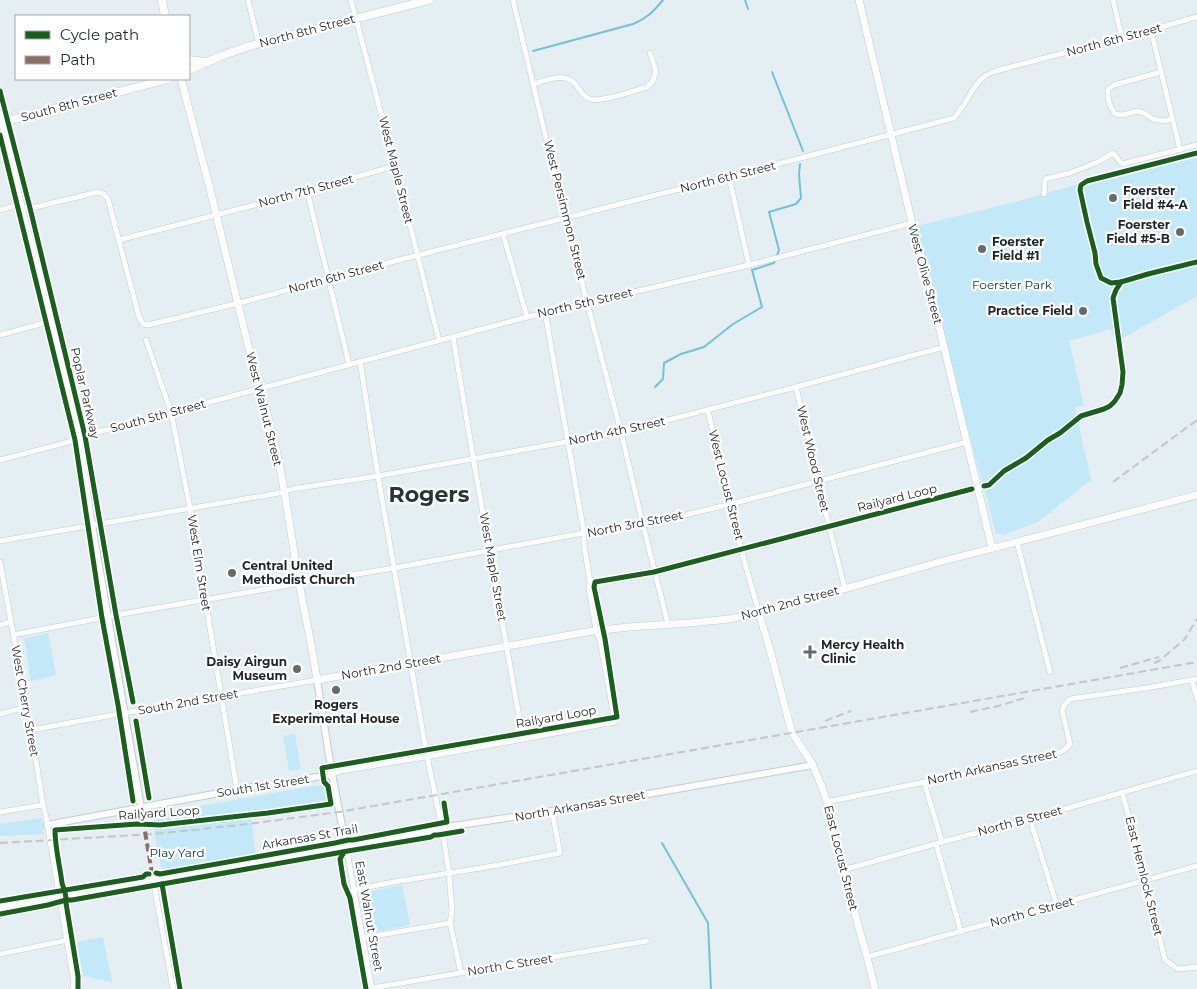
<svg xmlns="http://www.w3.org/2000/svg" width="1197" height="989" viewBox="0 0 1197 989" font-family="Montserrat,sans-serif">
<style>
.green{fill:#c3e8f7}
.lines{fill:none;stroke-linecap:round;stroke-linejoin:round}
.stream{stroke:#74c0d9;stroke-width:2}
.minor-casing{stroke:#c4cbce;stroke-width:6}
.tertiary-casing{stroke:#c4cbce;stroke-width:8}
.secondary-casing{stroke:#c4cbce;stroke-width:8}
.primary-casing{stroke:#c4cbce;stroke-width:9}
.minor{stroke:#fbfcfd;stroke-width:5}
.tertiary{stroke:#fbfcfd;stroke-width:6}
.secondary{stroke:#fbfcfd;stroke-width:7}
.primary{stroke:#fbfcfd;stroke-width:8}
.rail{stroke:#c4c6c8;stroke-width:2;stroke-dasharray:8 4;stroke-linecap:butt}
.quiet{stroke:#8d6e63;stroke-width:4;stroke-dasharray:8 4;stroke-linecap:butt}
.cycleway-casing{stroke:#fff;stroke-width:8}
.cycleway{stroke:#1b5e20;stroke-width:5}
.poi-dot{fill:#646b6e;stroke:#fff;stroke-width:2}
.labels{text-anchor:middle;stroke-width:4.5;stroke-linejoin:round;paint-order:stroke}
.street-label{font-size:12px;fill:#1e2427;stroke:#fff}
.poi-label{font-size:12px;font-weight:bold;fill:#1e2427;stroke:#fff;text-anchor:start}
.park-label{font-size:12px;fill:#003240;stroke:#fff}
.town-label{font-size:22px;font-weight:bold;fill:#27353b;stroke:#fff}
</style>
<rect width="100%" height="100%" fill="#e5eef2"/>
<g class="green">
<polygon points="1197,150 1197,296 1116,342 1111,329 1069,341 1084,405 1075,408 1091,480 1038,522 1003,535 996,533 913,227 1019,201"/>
<polygon points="48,633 56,675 31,681 24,638"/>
<polygon points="295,734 301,769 289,771 283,736"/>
<polygon points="326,784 329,807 251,817 256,856 162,872 155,838 153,814"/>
<polygon points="42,818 44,834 0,836 0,824"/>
<polygon points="402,885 410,925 371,933 363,893"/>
<polygon points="103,937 112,982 83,976 77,942"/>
</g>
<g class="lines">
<g class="stream">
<polyline points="745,0 748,9"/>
<path d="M533 51 633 24C647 18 653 12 663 0"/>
<polyline points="772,72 803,151"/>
<polyline points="655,387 663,379 664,363 681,354 704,347 733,324 762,307 752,270 774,263 779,250 769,212 796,204 801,198 799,174 800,164"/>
<polyline points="662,843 708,923 711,989"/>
</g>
<defs>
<g id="minor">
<polyline points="248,0 259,44"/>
<polyline points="351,0 395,166 439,340"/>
<polyline points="513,0 565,218 621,432 643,525 668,624"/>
<polyline points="1113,0 1122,38"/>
<polyline points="1151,30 1180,150"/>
<path d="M1161 72 1114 85 1108 89C1107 99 1109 106 1115 114L1123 115 1137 111 1144 113 1153 119 1163 121 1173 119"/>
<path d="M533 84C551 79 567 70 579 89 582 93 585 98 590 99 601 103 635 90 647 87L653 81 656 71 650 53"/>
<polyline points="729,177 749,265"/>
<polyline points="307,190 349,364"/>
<polyline points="1044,194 1045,179 1070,173 1098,162 1113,153 1122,164 1197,145"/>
<polyline points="0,210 21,204"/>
<path d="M23 210 98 192 104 194 108 199 139 317 143 324 148 325 247 301 395 261 751 171 954 118C966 106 971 86 985 76 988 74 993 72 996 71L1151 30 1197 17"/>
<polyline points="503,234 527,317"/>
<polyline points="119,240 262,203 395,166"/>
<polyline points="0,335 51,321"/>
<polyline points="453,337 474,463 523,739"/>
<polyline points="146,340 171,412 190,508 237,790"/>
<polyline points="360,361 378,476 394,568 426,751 442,828 449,873 452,911 450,923 461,973"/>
<polyline points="796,387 829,526 845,589"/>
<polyline points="708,411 741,549 759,613"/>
<polyline points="0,460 72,441 79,437 527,317 749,265 912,223"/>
<polyline points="0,541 274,494 284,492 292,489 378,476 621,432 796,387 944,347"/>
<polyline points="1017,542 1050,672"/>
<polyline points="0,562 31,730 43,805 46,817 74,983 72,989"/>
<polyline points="0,625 10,622"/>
<polyline points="13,635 116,615 290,585 394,568 584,533 643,525 731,504 967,442"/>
<polyline points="1192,680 1197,699"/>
<polyline points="0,714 26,707"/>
<polyline points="31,730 124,713 317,680"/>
<polyline points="332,774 341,771 437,755 615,722 600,640 596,631 589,587 590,582 584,545 584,533 545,312"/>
<polyline points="924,782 942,842"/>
<polyline points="1122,792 1146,881 1165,960 1178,969 1197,967"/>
<polyline points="826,802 1053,756 1064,750 1070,744 1062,710 1065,704 1070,699 1146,688 1197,679"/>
<polyline points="0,812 43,805"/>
<polyline points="1030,819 1057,906"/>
<polyline points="936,844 961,932"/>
<polyline points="346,846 372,989"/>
<polyline points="843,870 942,842 1030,819 1197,771"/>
<polyline points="153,879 173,989"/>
<polyline points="353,890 394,882 499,865 560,853 552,811"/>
<polyline points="362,938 450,923"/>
<polyline points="0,954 68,940"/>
<polyline points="867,957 1197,866"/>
<polyline points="372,988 647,941"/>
</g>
<g id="tertiary">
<polyline points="0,114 21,204 51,321 79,437 92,525 141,808"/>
<polyline points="317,680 332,774 346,846"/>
<polyline points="47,825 246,788 323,776 332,774"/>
<polyline points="0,907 153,879 391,838 447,827 552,811 813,765"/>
</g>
<g id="secondary">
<polyline points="859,0 913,227 934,305 992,548"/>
<path d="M181 79 209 185 257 382C279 443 287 508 297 571 303 608 312 643 317 680L587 632 628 627 690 623 729 619 759 613 943 561 1197 495"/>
<polyline points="759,613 770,650 792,733 813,765 825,795 838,852 867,957 875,989"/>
</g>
<g id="primary">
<polyline points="162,0 165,16"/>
<polyline points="189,60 206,62"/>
<polyline points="189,70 221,56 246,47 429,0"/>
<polyline points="0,123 168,79"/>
</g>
</defs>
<use href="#minor" class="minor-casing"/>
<use href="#tertiary" class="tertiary-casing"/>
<use href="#secondary" class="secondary-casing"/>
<use href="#primary" class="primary-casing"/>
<use href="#minor" class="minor"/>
<use href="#tertiary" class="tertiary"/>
<use href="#secondary" class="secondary"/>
<use href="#primary" class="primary"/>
<g class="rail">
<polyline points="1113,482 1197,420"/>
<polyline points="1154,663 1159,661 1184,640 1197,619"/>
<polyline points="1120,668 1159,657"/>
<polyline points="970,712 998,706 1028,697"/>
<polyline points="825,721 851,711"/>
<polyline points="0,843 154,834 240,825 339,812 1197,662"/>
</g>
<polyline class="quiet" points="141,808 153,879"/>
<defs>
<g id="cycleway">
<polyline points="0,91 30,208 85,436 116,615 133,702"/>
<polyline points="0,135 75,440 102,618 118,705 133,801"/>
<polyline points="1197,153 1087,181 1081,185 1080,190 1087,222 1095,253 1096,264 1101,278 1111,283 1121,282 1148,274 1197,262"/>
<polyline points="984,486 989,485 1004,471 1026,458 1048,440 1060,433 1081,416 1104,409 1110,406 1115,401 1120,393 1122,385 1123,372 1113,298 1116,290 1121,282"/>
<polyline points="136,721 149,798"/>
<polyline points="343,854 340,859 344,884 350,898 366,989"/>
<polyline points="156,873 160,874 335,843 348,840 353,840 447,822 444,803"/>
<polyline points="162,884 180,989"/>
<polyline points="0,901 143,877 146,874 149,874"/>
<polyline points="0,914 48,905 66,900 72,900 337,853 342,852 431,837 434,835 438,835 462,831"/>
<path d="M78 989V976L66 903C67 896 64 890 62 883 60 866 55 848 55 830L137 824 160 825 268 813 331 804 328 786 324 782 322 768 617 717 605 639 594 587 595 582 654 572 972 489"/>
</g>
</defs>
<use href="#cycleway" class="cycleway-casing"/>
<use href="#cycleway" class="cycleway"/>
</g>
<g class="poi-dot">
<circle cx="1113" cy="198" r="5"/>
<circle cx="1180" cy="232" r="5"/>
<circle cx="982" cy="249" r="5"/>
<circle cx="1083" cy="311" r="5"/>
<circle cx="232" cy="573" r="5"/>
<path d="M807.5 644.5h5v5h5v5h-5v5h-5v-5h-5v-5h5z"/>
<circle cx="297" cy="669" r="5"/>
<circle cx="336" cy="690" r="5"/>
</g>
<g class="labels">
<g class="street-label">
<text transform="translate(307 31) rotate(-15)" y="4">North 8th Street</text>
<text transform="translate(1114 40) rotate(-15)" y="4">North 6th Street</text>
<text transform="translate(69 105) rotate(-15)" y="4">South 8th Street</text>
<text transform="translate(396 170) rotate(76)" y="4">West Maple Street</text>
<text transform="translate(728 177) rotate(-14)" y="4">North 6th Street</text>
<text transform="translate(306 191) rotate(-15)" y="4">North 7th Street</text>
<text transform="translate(565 210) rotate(76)" y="4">West Persimmon Street</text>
<text transform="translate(925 274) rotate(75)" y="4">West Olive Street</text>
<text transform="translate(336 277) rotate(-15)" y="4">North 6th Street</text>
<text transform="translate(585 303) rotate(-13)" y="4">North 5th Street</text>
<text transform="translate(85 393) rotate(77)" y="4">Poplar Parkway</text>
<text transform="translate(264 409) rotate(76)" y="4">West Walnut Street</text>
<text transform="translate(158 416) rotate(-15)" y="4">South 5th Street</text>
<text transform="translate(617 431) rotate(-12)" y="4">North 4th Street</text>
<text transform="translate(813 459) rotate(77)" y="4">West Wood Street</text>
<text transform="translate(726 485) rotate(76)" y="4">West Locust Street</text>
<text transform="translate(897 498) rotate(-14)" y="4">Railyard Loop</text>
<text transform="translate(635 524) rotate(-11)" y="4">North 3rd Street</text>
<text transform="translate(199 563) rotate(81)" y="4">West Elm Street</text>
<text transform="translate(493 567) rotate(80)" y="4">West Maple Street</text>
<text transform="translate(790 603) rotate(-15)" y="4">North 2nd Street</text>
<text transform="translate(391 667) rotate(-10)" y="4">North 2nd Street</text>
<text transform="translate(25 701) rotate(80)" y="4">West Cherry Street</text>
<text transform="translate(188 702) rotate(-10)" y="4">South 2nd Street</text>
<text transform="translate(556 717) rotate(-10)" y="4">Railyard Loop</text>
<text transform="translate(992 767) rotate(-12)" y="4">North Arkansas Street</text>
<text transform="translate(263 786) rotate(-9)" y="4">South 1st Street</text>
<text transform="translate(580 806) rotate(-10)" y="4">North Arkansas Street</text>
<text transform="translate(159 813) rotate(-4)" y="4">Railyard Loop</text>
<text transform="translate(1020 821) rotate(-15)" y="4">North B Street</text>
<text transform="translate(310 837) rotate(-10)" y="4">Arkansas St Trail</text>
<text transform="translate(841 858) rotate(76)" y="4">East Locust Street</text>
<text transform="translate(1144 876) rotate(76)" y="4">East Hemlock Street</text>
<text transform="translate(1032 912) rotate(-15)" y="4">North C Street</text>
<text transform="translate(369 916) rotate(80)" y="4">East Walnut Street</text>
<text transform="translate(510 965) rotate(-9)" y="4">North C Street</text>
</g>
<g class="poi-label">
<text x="1123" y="195">Foerster<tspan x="1123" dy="14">Field #4-A</tspan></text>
<text x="1170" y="229" text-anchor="end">Foerster<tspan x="1170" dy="14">Field #5-B</tspan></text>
<text x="992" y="246">Foerster<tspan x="992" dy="14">Field #1</tspan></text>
<text x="1073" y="315" text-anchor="end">Practice Field</text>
<text x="242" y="570">Central United<tspan x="242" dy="14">Methodist Church</tspan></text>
<text x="821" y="649">Mercy Health<tspan x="821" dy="14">Clinic</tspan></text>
<text x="287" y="666" text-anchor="end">Daisy Airgun<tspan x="287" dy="14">Museum</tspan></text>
<text x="336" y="709" text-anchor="middle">Rogers<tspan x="336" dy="14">Experimental House</tspan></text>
</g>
<g class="park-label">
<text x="1012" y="289">Foerster Park</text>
<text x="177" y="857">Play Yard</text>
</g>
<g class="town-label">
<text x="429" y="502">Rogers</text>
</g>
</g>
<rect x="15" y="15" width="175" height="65" fill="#ffffff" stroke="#a5a7a9"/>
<rect x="25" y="31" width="25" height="8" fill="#1b5e20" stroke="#a5a7a9"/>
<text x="60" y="40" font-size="15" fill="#1e2427">Cycle path</text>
<rect x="25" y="56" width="25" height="8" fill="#8d6e63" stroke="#a5a7a9"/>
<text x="60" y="65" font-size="15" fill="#1e2427">Path</text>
</svg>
